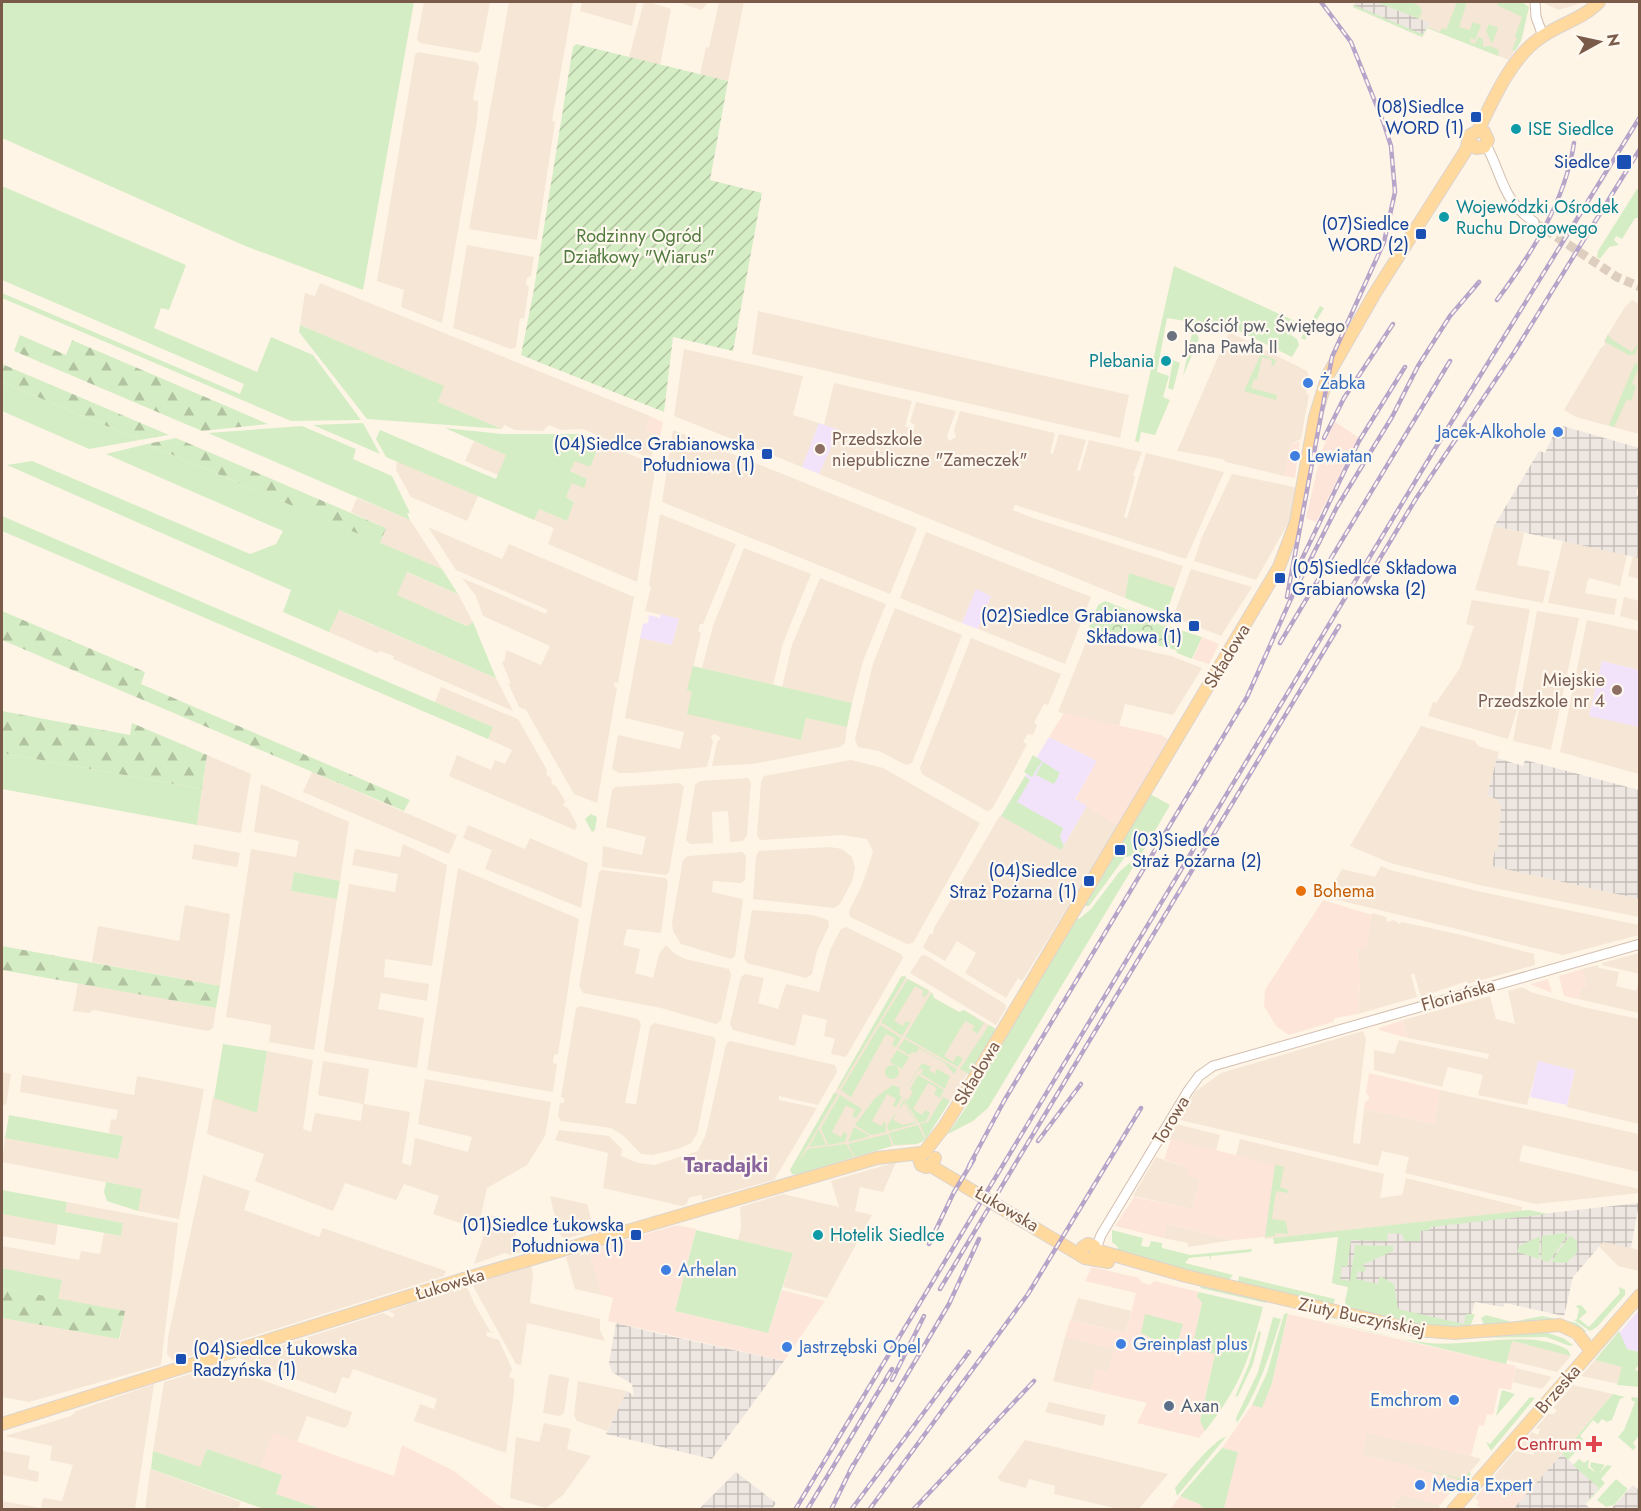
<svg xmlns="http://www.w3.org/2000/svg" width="1641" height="1511" viewBox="0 0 1641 1511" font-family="Jost,sans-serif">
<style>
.residential{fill:#f6e6d5}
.commercial{fill:#fee5da}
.industrial{fill:url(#industrial-grid)}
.education{fill:#f2e3fa}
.grass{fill:#d5edc4}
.forest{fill:url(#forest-firs)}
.park{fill:url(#park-crowns)}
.garden{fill:url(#garden-furrows)}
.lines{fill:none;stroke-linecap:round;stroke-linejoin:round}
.minor-tunnel{stroke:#ddcec0;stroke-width:9;stroke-dasharray:9 4.5;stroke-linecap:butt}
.minor-casing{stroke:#d3beae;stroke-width:11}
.major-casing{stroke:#dcd4d0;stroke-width:14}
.minor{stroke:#fff;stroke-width:9}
.major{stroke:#ffd99d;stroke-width:12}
.rail-casing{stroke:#b7a4c9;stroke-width:4.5}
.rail{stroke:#fff8ef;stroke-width:2;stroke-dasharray:7;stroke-linecap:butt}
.transit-dot{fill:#1a4fb4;stroke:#fff8ef;stroke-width:2}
.culture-dot{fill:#0f9aa8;stroke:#fff8ef;stroke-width:2}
.worship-dot{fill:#6b7280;stroke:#fff8ef;stroke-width:2}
.shop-dot{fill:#3f7fe0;stroke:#fff8ef;stroke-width:2}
.education-dot{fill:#8d6e63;stroke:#fff8ef;stroke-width:2}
.food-dot{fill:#e8710a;stroke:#fff8ef;stroke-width:2}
.service-dot{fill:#5c6f8a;stroke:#fff8ef;stroke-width:2}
.health-dot{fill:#e0444e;stroke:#fff8ef;stroke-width:2}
.labels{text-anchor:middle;stroke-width:4.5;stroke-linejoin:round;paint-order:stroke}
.transit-label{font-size:18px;fill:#164399;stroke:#fff8ef;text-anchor:end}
.culture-label{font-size:18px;fill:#0d838f;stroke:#fff8ef;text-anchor:start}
.park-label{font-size:18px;fill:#507a3d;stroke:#fff8ef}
.worship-label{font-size:18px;fill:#5b616d;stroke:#fff8ef;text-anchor:start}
.shop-label{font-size:18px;fill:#366cbe;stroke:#fff8ef;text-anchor:start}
.education-label{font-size:18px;fill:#785e54;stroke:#fff8ef;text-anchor:start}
.street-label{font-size:18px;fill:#7a5a49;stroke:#fff8ef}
.food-label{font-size:18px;fill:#c56008;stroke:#fff8ef;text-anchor:start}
.service-label{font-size:18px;fill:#4e5e75;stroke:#fff8ef;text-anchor:start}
.health-label{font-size:18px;fill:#be3a42;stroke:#fff8ef;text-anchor:end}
.neighbourhood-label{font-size:20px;font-weight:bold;fill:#89659d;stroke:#fff8ef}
</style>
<defs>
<pattern id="industrial-grid" width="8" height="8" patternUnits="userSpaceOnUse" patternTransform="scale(1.5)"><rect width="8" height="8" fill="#eee7e1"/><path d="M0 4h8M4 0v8" fill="none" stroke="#c6beb8"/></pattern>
<pattern id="forest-firs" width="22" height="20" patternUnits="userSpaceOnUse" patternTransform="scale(1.5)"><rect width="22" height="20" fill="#d5edc4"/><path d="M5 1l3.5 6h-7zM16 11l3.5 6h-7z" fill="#b2c3a1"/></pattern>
<pattern id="park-crowns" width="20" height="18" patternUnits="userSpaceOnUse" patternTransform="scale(1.5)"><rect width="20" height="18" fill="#d5edc4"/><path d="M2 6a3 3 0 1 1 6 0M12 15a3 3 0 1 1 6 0" fill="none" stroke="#b2c3a1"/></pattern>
<pattern id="garden-furrows" width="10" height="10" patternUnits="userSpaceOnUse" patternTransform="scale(1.5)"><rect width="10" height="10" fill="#d5edc4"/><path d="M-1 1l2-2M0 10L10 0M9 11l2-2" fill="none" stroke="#b2c3a1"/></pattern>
</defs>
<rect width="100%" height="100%" fill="#fef5e7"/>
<g class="residential">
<polygon points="424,2 490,2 481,50 478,53 420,43 417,39"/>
<polygon points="509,2 573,2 552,121 555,122 537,240 469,229"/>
<polygon points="582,2 637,2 632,26 580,11"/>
<polygon points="644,2 649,2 671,9 660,65 629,57"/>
<polygon points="677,2 709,2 701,10"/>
<polygon points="719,2 744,2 728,81 700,75 706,47 709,48"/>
<polygon points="1376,2 1522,2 1529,7 1522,38 1509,60 1428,28 1429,24"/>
<polygon points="1541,2 1584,2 1559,10"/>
<polygon points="418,52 476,62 479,66 473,100 478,101 477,121 442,323 401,307 404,290 377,281 415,55"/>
<polygon points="467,245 534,257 531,276 527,278 526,284 529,287 524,319 520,318 516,347 511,349 453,328"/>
<polygon points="320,283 650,416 646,431 657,436 651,459 583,429 561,430 549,425 543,431 515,430 504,425 502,429 438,402 443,386 300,325 305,293 315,296"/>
<polygon points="1632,300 1639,304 1639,434 1576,417 1564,410 1601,348 1605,345 1604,341 1625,307"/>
<polygon points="758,311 1129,395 1120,438 752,354"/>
<polygon points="1229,332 1307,371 1310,381 1306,393 1309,395 1301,439 1291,444 1284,476 1226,462 1223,459 1177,451"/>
<polygon points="684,349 803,376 793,415 819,423 802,467 674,416"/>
<polygon points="834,383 912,401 905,426 913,429 915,425 910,422 916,402 956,411 947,436 949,441 956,437 954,430 960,411 1055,433 1050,453 1053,454 1059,434 1086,440 1077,470 1080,471 1089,440 1142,452 1133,475 1135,477 1124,517 1127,518 1146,453 1224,472 1186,559 1015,505 1013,510 1030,517 1183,566 1175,588 1129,574 1125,598 819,474 838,430 824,425"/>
<polygon points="673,430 917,528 890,594 662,502"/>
<polygon points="474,441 507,455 498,475 465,461"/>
<polygon points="600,442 656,465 637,582 548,544 554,528 534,520 539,509 567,521 574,501 566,497 572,483 587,479 570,471 571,464 574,460 590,466"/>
<polygon points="397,461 478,496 467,521 411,497 396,470"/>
<polygon points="1232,474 1294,487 1297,491 1291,518 1256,580 1194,561 1202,537"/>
<polygon points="357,498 410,520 442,569 380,543 386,528 351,512"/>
<polygon points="660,514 736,544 703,624 700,624 698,631 701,633 688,690 801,740 806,718 847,727 845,743 840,747 753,764 712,766 717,742 721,738 715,734 711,736 713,742 707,767 633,773 619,773 612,769 618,735 680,749 684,732 625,718 640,638 672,645 679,619 645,611 651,587 649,585"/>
<polygon points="1494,526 1524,533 1517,565 1550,571 1543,603 1475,590"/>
<polygon points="428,527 502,559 509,544 634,597 618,683 615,682 614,686 617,688 597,803 574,794 526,710 519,707 508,683 511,684 502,662 505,660 506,650 541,665 550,646 483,616 476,596 462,578 546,614 548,610 456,570"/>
<polygon points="926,532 1091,597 1065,664 978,629 991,596 976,590 962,623 900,598"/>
<polygon points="1563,541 1627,555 1620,586 1589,578 1587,583 1585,593 1617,599 1614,615 1548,603"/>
<polygon points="744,548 811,574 783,643 773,685 702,668 713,626"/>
<polygon points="1633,556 1639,558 1639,579 1628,576"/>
<polygon points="1191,569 1252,587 1221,636 1173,617"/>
<polygon points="406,572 458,594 473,622 468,626 396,595"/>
<polygon points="820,578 886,604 863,661 852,703 782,687 792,645"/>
<polygon points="1624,597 1639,601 1639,621 1620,616"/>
<polygon points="1472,600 1530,609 1513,700 1517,702 1517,710 1508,739 1428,716 1433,702 1436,703 1460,668 1474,626 1466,624"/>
<polygon points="895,608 962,635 912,763 906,765 879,751 858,747 855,739 873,664"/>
<polygon points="338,610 496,678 513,711 393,659 394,656 380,651 377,653 329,632"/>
<polygon points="1537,611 1579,618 1551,750 1513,741"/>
<polygon points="1587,620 1639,631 1639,670 1602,661 1589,715 1639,727 1639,774 1560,752"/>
<polygon points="971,638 1061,674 1048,705 1044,704 1034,723 1037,725 1033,735 1028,734 1023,742 1027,744 1012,773 992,809 987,811 922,774 920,768"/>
<polygon points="1090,638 1171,656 1202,668 1173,715 1125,704 1119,726 1058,712 1087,640"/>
<polygon points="441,687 518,719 547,770 546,774 551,778 552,784 556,786 565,801 563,806 568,808 577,825 575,830 449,776 457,755 491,770 495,760 505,764 512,750 488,739 493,727 435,702"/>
<polygon points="1421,726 1475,741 1478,746 1499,752 1487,795 1498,800 1501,806 1498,851 1492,866 1639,899 1639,917 1479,885 1390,863 1350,846"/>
<polygon points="207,755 251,774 241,833 197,825"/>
<polygon points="851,760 883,768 980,823 913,943 907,944 850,917 849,911 862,885 873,852 867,839 842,835 760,840 757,835 761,782 764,776"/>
<polygon points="312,772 457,835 449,854 303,792"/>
<polygon points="748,778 751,783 748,821 747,835 743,841 730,842 728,811 712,812 713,843 690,844 686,840 695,785 700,781"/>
<polygon points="680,783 684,787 669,872 666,875 602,867 603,846 642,855 646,837 606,827 612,790 615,787"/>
<polygon points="261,784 349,822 340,881 294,872 291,891 337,899 314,1050 269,1042 271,1025 226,1017 251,849 296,857 299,841 254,832"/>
<polygon points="1087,806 1118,826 1022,981 1018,978 1006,998 965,973 976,953 957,941 945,961 925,949 923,947 930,934 933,934 934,928 999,817 1001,815 1061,850"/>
<polygon points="468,825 525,849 530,838 588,863 581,908 485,869 492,850 463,838"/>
<polygon points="194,844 240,853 237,867 192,859"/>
<polygon points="403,844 447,865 432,966 385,959 384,977 429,984 427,1001 381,993 378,1009 424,1018 417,1068 325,1052 324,1049 349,884 395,892 398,874 352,865 355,849 400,857"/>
<polygon points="830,847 842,849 852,857 855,868 852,881 840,904 834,908 753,899 756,856 759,851"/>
<polygon points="742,852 746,856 745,880 741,883 713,881 712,892 743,899 735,956 731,959 681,944 673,931 672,922 683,860 688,856"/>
<polygon points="1381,866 1390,870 1486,893 1639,925 1639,935 1563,955 1330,898 1329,892 1342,869 1375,877"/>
<polygon points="458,868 579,919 558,1054 554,1055 553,1063 557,1064 553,1092 427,1070"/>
<polygon points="602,870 666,878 668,882 661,933 627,929 623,945 640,949 635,973 653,978 659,954 666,945 675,954 685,959 729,969 731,975 721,1020 716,1024 661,1008 583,993 579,986 599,872"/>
<polygon points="185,905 230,914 220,986 92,962 98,926 179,941"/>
<polygon points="752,910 813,915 828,920 829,926 817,951 812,974 806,978 747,963 744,958"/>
<polygon points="1372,913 1386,917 1387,922 1394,920 1399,924 1402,922 1466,936 1534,954 1535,965 1467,984 1467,981 1421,997 1414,973 1411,975 1417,997 1358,1014 1360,977 1357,948 1366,949"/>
<polygon points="846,927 901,954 903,958 846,1057 831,1054 835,1039 824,1036 827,1020 803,1014 795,1046 733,1030 730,1024 741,977 745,974 764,978 758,1003 778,1009 786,984 819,992 830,950 841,929"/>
<polygon points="1639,953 1639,974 1602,965 1602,963"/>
<polygon points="925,955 1005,1004 1006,1008 996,1025 910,973 921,956"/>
<polygon points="1598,965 1599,968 1619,972 1616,986 1636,991 1639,981 1639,1013 1578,999 1582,987 1587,986 1582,969"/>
<polygon points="902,976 929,990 934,998 959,1012 964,1010 996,1029 925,1140 917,1144 892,1146 792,1174 790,1170"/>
<polygon points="78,983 216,1008 213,1028 208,1031 94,1010 89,1013 73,1011"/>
<polygon points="1522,987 1531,992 1583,1007 1639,1019 1639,1124 1567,1107 1575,1070 1538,1062 1527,1105 1478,1095 1483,1075 1448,1067 1442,1087 1374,1070 1374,1050 1394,1054 1399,1040 1488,1059 1489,1054 1408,1038 1403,1020 1490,996 1496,1019 1515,1024 1508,991"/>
<polygon points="580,1006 638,1019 641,1024 625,1103 636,1104 650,1026 655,1023 714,1037 716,1041 697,1134 691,1143 678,1149 652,1155 641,1154 624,1136 611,1128 561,1121 558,1116 560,1103 564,1103 564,1098 561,1097 564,1079 576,1008"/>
<polygon points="1363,1031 1366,1039 1353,1143 1360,1144 1364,1109 1434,1124 1440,1090 1639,1134 1639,1172 1523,1145 1519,1161 1639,1189 1639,1193 1536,1204 1405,1173 1409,1157 1382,1151 1378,1166 1180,1120 1195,1092 1221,1073"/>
<polygon points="730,1041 835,1065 837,1072 818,1105 779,1096 779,1100 817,1108 774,1180 702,1200 702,1195 691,1197 688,1199 687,1204 682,1206 603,1188 608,1153 555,1140 559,1130 609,1136 622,1149 621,1156 638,1163 655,1165 698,1151 706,1134 726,1044"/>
<polygon points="267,1051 313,1060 303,1129 311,1132 315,1113 361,1121 363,1104 318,1095 323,1061 369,1069 364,1104 410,1112 402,1163 411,1166 415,1138 468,1152 472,1137 418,1124 425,1079 551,1102 545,1136 527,1165 487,1188 478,1229 433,1214 439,1196 404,1184 396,1200 345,1183 333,1211 255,1181 264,1154 207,1134 213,1097 257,1113"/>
<polygon points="2,1072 11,1074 6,1105 2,1104"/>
<polygon points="22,1075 134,1095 137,1076 204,1089 179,1219 138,1211 141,1189 2,1162 5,1138 118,1159 123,1136 109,1133 111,1119 116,1120 118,1110 20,1092"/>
<polygon points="1176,1124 1220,1135 1216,1151 1167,1139"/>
<polygon points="1240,1139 1384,1174 1380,1198 1402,1195 1406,1178 1522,1207 1522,1211 1265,1239 1236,1155"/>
<polygon points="1156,1157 1185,1167 1200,1179 1192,1209 1133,1196"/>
<polygon points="896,1162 883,1192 860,1187 855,1211 872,1215 827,1298 783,1287 793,1253 738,1240 741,1228 740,1207 783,1194 839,1207 831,1181"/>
<polygon points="203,1175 250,1191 244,1210 319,1237 323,1228 446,1271 444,1276 174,1361 167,1354 168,1337"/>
<polygon points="550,1196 587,1204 594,1230 565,1239 559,1234"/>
<polygon points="67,1202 178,1223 161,1365 29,1402 2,1397 2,1318 120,1339 124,1311 58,1299 62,1280 2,1268 2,1246 79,1260 81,1251 100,1254 104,1233 121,1236 123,1223 64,1212"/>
<polygon points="2,1214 58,1224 55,1245 2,1236"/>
<polygon points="487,1214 519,1224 513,1242 530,1249 511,1255 505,1253 474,1264 485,1232"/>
<polygon points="1167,1224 1233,1240 1188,1247 1188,1243 1163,1238"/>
<polygon points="1603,1241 1639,1250 1639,1271 1618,1266 1599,1246"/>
<polygon points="589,1250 602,1295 575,1289 566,1257"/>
<polygon points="531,1266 533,1275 530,1303 600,1319 600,1330 605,1341 527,1323 521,1365 516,1364 473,1286 475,1283"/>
<polygon points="466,1285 475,1305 490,1331 495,1333 487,1332 486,1336 499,1340 512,1369 509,1377 514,1379 514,1392 506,1453 414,1421 420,1404 434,1409 437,1399 353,1369 349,1379 342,1377 336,1394 239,1358 263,1350 276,1358 278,1354 271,1351 274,1348 383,1313 393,1318 394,1314 389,1311"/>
<polygon points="1078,1298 1131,1311 1126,1333 1071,1320"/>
<polygon points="1065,1337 1114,1349 1108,1372 1096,1370 1091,1390 1053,1381"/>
<polygon points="1511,1341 1569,1354 1570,1357 1557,1372 1507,1360"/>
<polygon points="1595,1360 1623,1367 1619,1384 1581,1376"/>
<polygon points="219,1365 352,1412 348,1425 344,1428 307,1416 297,1442 273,1434 260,1468 207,1449 200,1468 153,1451 164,1382"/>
<polygon points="1516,1368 1552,1377 1542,1389 1513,1382"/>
<polygon points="549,1374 569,1378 564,1413 559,1416 543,1413"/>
<polygon points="578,1381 627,1391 607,1431 577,1421 574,1415"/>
<polygon points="154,1384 135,1509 2,1509 2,1501 41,1508 43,1498 62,1501 73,1465 50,1460 52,1446 5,1436 71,1416 76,1411"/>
<polygon points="1573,1385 1613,1394 1528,1493 1488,1483 1515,1451 1534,1455 1534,1453 1517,1449 1532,1432 1538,1435 1540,1429 1536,1428 1548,1414 1554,1414 1557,1410 1553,1408"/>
<polygon points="1049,1402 1106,1415 1103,1426 1045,1412"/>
<polygon points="544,1423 571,1429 567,1449 591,1456 563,1495 546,1508 510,1498 516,1437 539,1442"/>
<polygon points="1367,1432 1471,1456 1481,1459 1464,1479 1362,1455"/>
<polygon points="1025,1440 1064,1449 1168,1474 1138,1510 1119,1509 1054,1494 1055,1486 1029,1479 1026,1488 1000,1481 998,1477 1001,1473"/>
<polygon points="2,1451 30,1456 28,1469 39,1472 38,1482 2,1475"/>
<polygon points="150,1469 241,1502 238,1509 145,1510"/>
<polygon points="1402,1495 1440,1505 1437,1510 1404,1509 1392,1507"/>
</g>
<g class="commercial">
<polygon points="650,416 663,422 660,437 646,431"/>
<polygon points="1334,421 1359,438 1316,522 1306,518 1321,453"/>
<polygon points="1300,441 1295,478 1284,476 1291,444"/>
<polygon points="1202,637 1219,644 1209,664 1193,659"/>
<polygon points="1064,713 1161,735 1168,739 1146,777 1148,778 1118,826 1075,800 1096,761 1049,737"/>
<polygon points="1323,900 1372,915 1366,950 1357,948 1360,977 1358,1014 1335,1018 1333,1022 1289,1035 1276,1026 1264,1006 1265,990"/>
<polygon points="1582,969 1587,986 1582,987 1578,999 1564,996 1559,976"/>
<polygon points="1548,979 1552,993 1530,984 1542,981"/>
<polygon points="1403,1020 1408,1038 1379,1030 1379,1028"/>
<polygon points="1369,1073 1440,1090 1434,1124 1364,1109 1365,1102 1370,1098 1366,1093"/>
<polygon points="1171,1139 1275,1165 1265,1237 1233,1240 1167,1224 1163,1238 1115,1226 1134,1197 1192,1209 1200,1179 1187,1175 1188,1171 1185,1167 1164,1159"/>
<polygon points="677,1225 696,1229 675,1311 768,1333 782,1290 825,1301 784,1361 608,1321 613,1298 602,1295 589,1250"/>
<polygon points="1092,1267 1139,1278 1141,1282 1150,1285 1154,1281 1199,1292 1197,1296 1202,1303 1197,1324 1215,1354 1200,1421 1205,1430 1199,1438 1137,1423 1147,1403 1091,1390 1096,1369 1108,1372 1114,1349 1065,1337 1070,1320 1126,1333 1136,1293 1085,1281"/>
<polygon points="1288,1314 1516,1366 1511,1390 1499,1388 1493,1415 1487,1414 1484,1426 1479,1425 1471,1456 1367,1433 1362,1455 1463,1478 1440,1505 1402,1495 1390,1509 1224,1509 1237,1452 1222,1448 1252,1405 1262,1407 1272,1383"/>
<polygon points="273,1433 394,1476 402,1445 454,1471 498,1505 508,1509 321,1509 276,1494 282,1475 260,1468"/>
<polygon points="1488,1483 1528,1493 1512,1509 1482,1509 1476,1505 1479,1502 1475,1498"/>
<polygon points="1180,1496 1199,1504 1204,1509 1170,1510"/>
</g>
<g class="industrial">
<polygon points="1355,2 1376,2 1430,23 1422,37 1353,7"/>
<polygon points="1563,426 1639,448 1639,482 1636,495 1639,496 1639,558 1494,526 1539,451 1545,453 1556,429 1562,431"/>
<polygon points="1497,758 1523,766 1525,760 1639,790 1639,899 1492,866 1495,850 1498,850 1501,806 1498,800 1487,795"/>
<polygon points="1639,1203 1631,1248 1603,1242 1573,1277 1564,1316 1505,1303 1503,1307 1475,1302 1468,1326 1348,1302 1350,1288 1332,1283 1339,1237"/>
<polygon points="616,1323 656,1333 784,1361 712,1459 606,1434 627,1391 634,1396 632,1384 612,1372 609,1363"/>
<polygon points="1562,1454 1599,1488 1585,1504 1591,1509 1512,1510"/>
<polygon points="736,1472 776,1503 772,1509 699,1509"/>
<polygon points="1633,1485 1639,1490 1639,1509 1611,1509"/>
</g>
<g class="education">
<polygon points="819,423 839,430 819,474 802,467"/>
<polygon points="976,589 991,596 978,629 962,623"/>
<polygon points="661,614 679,619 672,645 640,638 643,624 648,623 649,615 660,618"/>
<polygon points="1602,661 1639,670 1639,727 1589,716"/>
<polygon points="1049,737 1097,761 1075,799 1087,806 1061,850 1001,816"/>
<polygon points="1538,1061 1575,1070 1567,1105 1530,1097"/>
<polygon points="1639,1310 1639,1352 1609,1344 1620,1332"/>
</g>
<g class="grass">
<polygon points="2,2 414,2 363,290 243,245 2,138"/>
<polygon points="1376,2 1410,2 1419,5 1422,11 1419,18 1425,21"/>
<polygon points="1457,2 1467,2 1459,27 1470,30 1473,22 1481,25 1475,40 1471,38 1470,42 1475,44 1478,37 1483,39 1483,47 1490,46 1499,50 1498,56 1427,28 1422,37 1353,7 1354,5 1422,34 1427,27 1440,32 1442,28 1446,30"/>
<polygon points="1498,2 1522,2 1529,7 1521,41 1515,51 1512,50 1517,38 1515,36 1522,17 1497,5"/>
<polygon points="1489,24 1498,28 1492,44 1486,31"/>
<polygon points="2,186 186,265 169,310 161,308 154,328 257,372 271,337 313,355 361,420 291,421 2,298 2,293 240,394 244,384 2,280"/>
<polygon points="1637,189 1639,190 1639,218 1635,218 1622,239 1616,236 1614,240 1619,245 1609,247 1600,259 1597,257 1598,251"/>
<polygon points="1174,266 1306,326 1304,330 1295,328 1291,335 1297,339 1299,345 1292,357 1231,327 1221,325 1198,329 1185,321 1167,318 1157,372 1169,376 1163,397 1170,400 1155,435 1141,432 1139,442 1135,441"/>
<polygon points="1320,306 1324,308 1305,340 1301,338"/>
<polygon points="300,325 444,386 438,402 502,429 367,419 299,332"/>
<polygon points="1196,332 1199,339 1183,376 1192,333"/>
<polygon points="1608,334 1610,338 1632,352 1639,343 1635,354 1629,355 1605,342"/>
<polygon points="1261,354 1276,360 1274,366 1271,364 1272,360 1262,357 1257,380 1254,379 1251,388 1277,395 1276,400 1244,391"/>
<polygon points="1173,360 1180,363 1173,390 1168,388"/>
<polygon points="1635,363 1639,366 1632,384 1636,386 1631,401 1627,399 1614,427 1609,425"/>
<polygon points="2,382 140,440 89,449 2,411"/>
<polygon points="363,423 380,454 313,425"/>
<polygon points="302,426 356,449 353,459 392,476 410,513 407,513 410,520 208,433"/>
<polygon points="445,428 502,434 581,434 600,442 590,467 575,461 570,471 587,479 584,488 572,483 566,497 574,502 567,521 539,509 534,520 386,457 376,439 380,430 496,479 506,455"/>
<polygon points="147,444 442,569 458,594 407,572 397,595 467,626 473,622 496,678 339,610 329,632 283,612 291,590 7,465 32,461 250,554 276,544 283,531 106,454"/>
<polygon points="2,516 493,727 488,739 2,531"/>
<polygon points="1129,573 1175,588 1166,614 1125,598"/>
<polygon points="1105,601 1157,621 1106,603 1173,630 1159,623 1202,637 1192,659 1177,653 1176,650 1149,643 1146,645 1122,636 1117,638 1115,635 1092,632 1089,627 1098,605"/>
<polygon points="693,666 852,703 847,727 806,718 801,740 687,714 692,692 687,690"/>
<polygon points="2,753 202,789 197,825 2,789"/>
<polygon points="1033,755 1042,761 1032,777 1024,772"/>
<polygon points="1043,762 1060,773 1054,784 1036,775"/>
<polygon points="1025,776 1030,780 1017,802 1063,828 1060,837 1064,846 1061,850 1001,816"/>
<polygon points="1150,794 1170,805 1141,855 1125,857 1089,906 1084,906"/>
<polygon points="591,814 597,817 595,830 592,832 585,819"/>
<polygon points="1133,860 1135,864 988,1108 973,1121 948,1134 973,1097 978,1084 1075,918 1079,919 1091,909 1120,871"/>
<polygon points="294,872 340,881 337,899 291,891"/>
<polygon points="905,976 906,977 839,1089 838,1087 901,977"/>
<polygon points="908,979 929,991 925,997 922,995 924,991 915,986 894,1021 903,1026 906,1021 910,1023 902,1036 881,1022"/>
<polygon points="932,992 934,998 959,1012 964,1010 984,1023 977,1034 972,1030 975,1026 965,1021 944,1056 953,1062 957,1055 963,1059 958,1067 905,1037"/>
<polygon points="880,1025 901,1038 896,1047 892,1045 895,1038 886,1034 851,1097 841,1090"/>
<polygon points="989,1025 996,1029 969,1074 960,1069"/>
<polygon points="905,1039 957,1069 954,1074 945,1063 919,1048 916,1053 912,1052 909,1055 898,1048"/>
<polygon points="223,1044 267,1051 257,1113 214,1098"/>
<polygon points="897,1050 909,1057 902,1069 890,1062"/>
<polygon points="922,1063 931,1067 929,1070 935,1074 937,1069 950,1076 945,1089 921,1074 923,1070 920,1068 907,1087"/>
<circle cx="892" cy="1072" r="7"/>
<polygon points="918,1075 944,1090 940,1098 934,1094 937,1088 928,1083 913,1109 922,1115 925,1110 930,1113 926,1121 919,1123 904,1099 908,1100 913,1092 910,1089"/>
<polygon points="893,1085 900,1088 899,1095 902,1097 896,1107 893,1106 896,1099 887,1094 872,1121 881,1126 885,1121 886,1132 871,1135 855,1125 875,1098"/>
<polygon points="834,1093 838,1094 798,1162 808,1149 846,1144 854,1157 798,1175 792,1174 790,1170"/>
<polygon points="840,1095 862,1109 856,1118 852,1116 855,1110 846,1105 832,1132 841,1137 844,1132 847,1134 845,1142 828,1145 821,1128"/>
<polygon points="943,1097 950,1101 926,1139 920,1124 928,1122"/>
<polygon points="903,1101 904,1101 917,1123 889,1131 887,1126 897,1111 893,1120 902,1125 916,1122 904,1103 898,1110"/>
<polygon points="9,1115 123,1136 118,1159 5,1138"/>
<polygon points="918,1125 925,1140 917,1144 894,1145 889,1133"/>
<polygon points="854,1127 870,1136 848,1142"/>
<polygon points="819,1129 826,1145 809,1147"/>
<polygon points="888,1134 892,1146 855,1157 848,1144"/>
<polygon points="1275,1165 1284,1167 1280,1187 1288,1190 1289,1193 1276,1191 1272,1219 1286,1221 1288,1234 1275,1233 1275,1236 1265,1237"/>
<polygon points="106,1182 142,1189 138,1211 107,1201 104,1192"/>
<polygon points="2,1190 67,1202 65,1212 123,1223 121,1236 2,1214"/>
<polygon points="1529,1210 1548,1214 1430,1227 1430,1230 1420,1231 1420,1241 1405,1241 1402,1234 1388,1233 1387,1241 1351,1240 1347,1267 1342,1266 1340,1279 1350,1281 1355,1245 1393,1246 1393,1251 1362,1265 1366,1268 1364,1272 1358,1271 1356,1279 1378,1284 1380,1276 1394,1284 1398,1309 1464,1324 1466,1314 1475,1314 1470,1327 1426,1328 1347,1309 1345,1302 1348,1287 1332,1283 1338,1237 1274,1244 1273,1238"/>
<polygon points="696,1230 793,1253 768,1333 675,1311"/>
<polygon points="1112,1230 1143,1238 1141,1246 1149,1247 1151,1241 1162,1243 1162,1248 1190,1255 1252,1249 1251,1252 1211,1256 1211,1260 1209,1256 1189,1258 1185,1263 1233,1275 1227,1282 1117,1251 1118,1247 1112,1242"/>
<polygon points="1562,1233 1568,1234 1549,1262 1541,1260 1542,1236"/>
<polygon points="1570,1235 1577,1241 1577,1253 1566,1263 1551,1262"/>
<polygon points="1540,1236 1539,1259 1517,1252 1519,1246"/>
<polygon points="2,1268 62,1280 58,1299 2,1288"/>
<polygon points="1239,1276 1335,1299 1333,1306 1238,1283"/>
<polygon points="1203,1284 1264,1300 1266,1303 1200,1288"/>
<polygon points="1619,1287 1625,1290 1625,1295 1597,1327 1590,1331 1574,1320 1577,1319 1579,1309 1575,1306 1581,1305 1587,1312 1579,1319 1589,1327 1620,1293"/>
<path d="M1199 1292 1263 1307C1249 1360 1240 1387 1205 1431L1200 1421 1215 1354 1192 1348 1202 1303 1197 1296Z"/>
<polygon points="1288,1313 1272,1383 1262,1408 1252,1405 1267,1373 1284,1314"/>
<polygon points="1320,1313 1400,1330 1548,1333 1563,1338 1573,1345 1570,1346 1546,1337 1426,1338 1317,1315"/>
<polygon points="1145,1314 1183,1324 1175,1351 1141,1333"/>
<polygon points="1486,1315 1512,1322 1542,1316 1577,1323 1586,1331 1583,1335 1568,1325 1485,1327 1481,1318"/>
<path d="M1273 1317 1281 1319C1269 1357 1259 1390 1237 1423L1236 1418 1258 1372Z"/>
<path d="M1315 1318C1352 1327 1390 1338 1428 1343 1471 1347 1531 1328 1568 1350L1571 1356 1512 1341 1506 1364Z"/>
<polygon points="1259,1330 1261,1333 1253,1364 1238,1396 1235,1397 1249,1364"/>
<polygon points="1619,1331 1627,1349 1639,1352 1639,1364 1635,1370 1639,1371 1639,1387 1617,1385 1622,1367 1595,1360"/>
<polygon points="1502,1390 1515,1394 1496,1416 1501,1394"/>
<polygon points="1613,1394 1625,1397 1620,1399 1612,1420 1607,1422 1602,1419 1598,1424 1593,1420 1580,1436 1583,1439 1577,1445 1579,1448 1568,1460 1562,1454"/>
<polygon points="1530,1397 1535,1398 1491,1451 1486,1442 1490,1444"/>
<polygon points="1632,1397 1640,1398 1639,1435 1633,1443 1636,1447 1633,1450 1618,1437 1624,1430 1635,1402 1631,1400"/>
<path d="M1226 1437 1177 1496 1175 1488C1184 1477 1214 1439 1226 1437Z"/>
<polygon points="1222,1448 1238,1452 1224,1509 1204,1509 1199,1504 1180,1496"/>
<polygon points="207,1449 282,1475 276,1494 321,1509 264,1509 151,1469 153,1451 200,1467"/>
<polygon points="1579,1459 1584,1463 1589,1459 1588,1467 1596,1473 1590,1466 1591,1462 1605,1465 1599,1473 1607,1465 1612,1466 1601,1479 1605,1483 1581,1510 1599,1488 1573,1465"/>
<polygon points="1408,1466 1464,1479 1469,1472 1471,1474 1461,1486 1457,1479"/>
<polygon points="1616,1479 1628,1489 1614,1505 1606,1507 1597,1500"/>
</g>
<g class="forest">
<polygon points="20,335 66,355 72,340 268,424 202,431 14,351"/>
<polygon points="2,364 169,435 140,440 2,382"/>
<polygon points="176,438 386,528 380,543 147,444"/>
<polygon points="2,611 145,672 141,684 410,800 404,811 2,640"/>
<polygon points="2,711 130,735 132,723 207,755 202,789 2,753"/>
<polygon points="2,946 220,986 216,1008 2,970"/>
<polygon points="2,1288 125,1311 119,1339 2,1318"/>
</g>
<polygon class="park" points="1106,603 1173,630 1167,646 1097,628"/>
<polygon class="garden" points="576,44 728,81 710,180 762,193 733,351 673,337 664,412 521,355 534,289 573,47"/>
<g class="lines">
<polyline class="minor-tunnel" points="1534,222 1617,277 1640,287"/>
<defs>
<g id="minor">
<polyline points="1535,2 1536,17 1543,36"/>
<path d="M1486 145C1503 176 1501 199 1534 222"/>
<polyline points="1096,1249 1101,1235 1188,1091 1199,1076 1213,1066 1640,944"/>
</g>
<g id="major">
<path d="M1478 131C1493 100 1511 58 1540 38 1559 24 1583 19 1599 2"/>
<polyline points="1470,142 1476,148 1484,147 1488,140 1484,132"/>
<polyline points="935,1158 932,1165 926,1167 921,1165 919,1159 944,1127 972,1082 1279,567 1296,522 1315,417 1328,375 1375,293 1466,150 1470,135 1478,131 1484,132"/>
<polyline points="931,1166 1085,1258 1108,1262"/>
<polyline points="1083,1247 1088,1244 1094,1246 1096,1250 1095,1257"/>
<polyline points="1096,1250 1186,1276 1416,1330 1455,1333 1560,1325 1577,1333 1591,1351"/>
<polyline points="2,1424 467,1278 877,1158 921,1153"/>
<polyline points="1453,1510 1640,1295"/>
</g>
</defs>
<use href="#minor" class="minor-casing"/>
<use href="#major" class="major-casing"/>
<use href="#minor" class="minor"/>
<use href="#major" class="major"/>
<defs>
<g id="rail">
<path d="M1497 300C1532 253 1565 202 1574 143"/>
<polyline points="1324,438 1344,398 1393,324"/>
<polyline points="1299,565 1359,441 1405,367"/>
<polyline points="1362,588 1417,497 1515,351 1640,149"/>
<polyline points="1287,597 1332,357 1384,242 1395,192 1391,146 1384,124 1351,42 1321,2"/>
<polyline points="1280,643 1450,361"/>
<polyline points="1038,1141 1081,1084"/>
<polyline points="969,1166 1004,1101 1247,697 1294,592 1337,507 1392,417 1418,366 1450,316 1479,282"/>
<polyline points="929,1244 954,1192 974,1159"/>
<polyline points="940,1289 1339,626"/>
<polyline points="892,1380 924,1316"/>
<polyline points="850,1471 949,1304 979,1239"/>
<polyline points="795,1510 1433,452 1640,117"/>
<polyline points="807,1510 892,1369"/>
<polyline points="831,1510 853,1465"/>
<polyline points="851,1510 969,1352"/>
<polyline points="869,1510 1028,1294 1141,1108"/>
<polyline points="913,1510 1034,1381"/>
</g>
</defs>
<use href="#rail" class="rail-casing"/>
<use href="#rail" class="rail"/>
</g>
<g class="transit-dot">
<rect x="1470" y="111" width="12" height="12" rx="3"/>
<rect x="1616" y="154" width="16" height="16" rx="3"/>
<rect x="1415" y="228" width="12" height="12" rx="3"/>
<rect x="761" y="448" width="12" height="12" rx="3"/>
<rect x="1274" y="572" width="12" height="12" rx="3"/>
<rect x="1188" y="620" width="12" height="12" rx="3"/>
<rect x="1114" y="844" width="12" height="12" rx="3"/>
<rect x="1083" y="875" width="12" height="12" rx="3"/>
<rect x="630" y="1229" width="12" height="12" rx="3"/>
<rect x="175" y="1353" width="12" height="12" rx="3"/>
</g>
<g class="culture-dot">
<circle cx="1516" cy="129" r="6"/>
<circle cx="1444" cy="217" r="6"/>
<circle cx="1166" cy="361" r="6"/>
<circle cx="818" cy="1235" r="6"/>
</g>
<circle class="worship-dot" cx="1172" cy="336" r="6"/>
<g class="shop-dot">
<circle cx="1308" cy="383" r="6"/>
<circle cx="1558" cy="432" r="6"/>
<circle cx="1295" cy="456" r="6"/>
<circle cx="666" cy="1270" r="6"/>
<circle cx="1121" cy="1344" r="6"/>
<circle cx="787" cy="1347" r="6"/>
<circle cx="1454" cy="1400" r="6"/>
<circle cx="1420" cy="1485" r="6"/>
</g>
<g class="education-dot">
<circle cx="820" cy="449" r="6"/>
<circle cx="1617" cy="690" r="6"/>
</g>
<circle class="food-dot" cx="1301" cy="891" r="6"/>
<circle class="service-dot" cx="1169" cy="1406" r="6"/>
<path class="health-dot" d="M1591 1435h6v6h6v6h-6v6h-6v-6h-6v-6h6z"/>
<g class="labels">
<g class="transit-label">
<text x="1464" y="113">(08)Siedlce<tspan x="1464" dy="21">WORD (1)</tspan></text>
<text x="1610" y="168">Siedlce</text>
<text x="1409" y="230">(07)Siedlce<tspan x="1409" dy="21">WORD (2)</tspan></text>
<text x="755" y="450">(04)Siedlce Grabianowska<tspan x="755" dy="21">Południowa (1)</tspan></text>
<text x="1292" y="574" text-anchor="start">(05)Siedlce Składowa<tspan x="1292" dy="21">Grabianowska (2)</tspan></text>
<text x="1182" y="622">(02)Siedlce Grabianowska<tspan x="1182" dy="21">Składowa (1)</tspan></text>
<text x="1132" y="846" text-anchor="start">(03)Siedlce<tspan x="1132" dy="21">Straż Pożarna (2)</tspan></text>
<text x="1077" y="877">(04)Siedlce<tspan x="1077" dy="21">Straż Pożarna (1)</tspan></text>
<text x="624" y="1231">(01)Siedlce Łukowska<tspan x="624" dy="21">Południowa (1)</tspan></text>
<text x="193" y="1355" text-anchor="start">(04)Siedlce Łukowska<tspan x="193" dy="21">Radzyńska (1)</tspan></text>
</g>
<g class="culture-label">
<text x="1528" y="135">ISE Siedlce</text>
<text x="1456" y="213">Wojewódzki Ośrodek<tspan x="1456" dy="21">Ruchu Drogowego</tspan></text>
<text x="1154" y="367" text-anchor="end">Plebania</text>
<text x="830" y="1241">Hotelik Siedlce</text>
</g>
<g class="park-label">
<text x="639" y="242">Rodzinny Ogród<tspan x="639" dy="21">Działkowy "Wiarus"</tspan></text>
</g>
<g class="worship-label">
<text x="1184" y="332">Kościół pw. Świętego<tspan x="1184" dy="21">Jana Pawła II</tspan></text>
</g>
<g class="shop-label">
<text x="1320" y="389">Żabka</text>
<text x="1546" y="438" text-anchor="end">Jacek-Alkohole</text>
<text x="1307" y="462">Lewiatan</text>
<text x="678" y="1276">Arhelan</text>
<text x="1133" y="1350">Greinplast plus</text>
<text x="799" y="1353">Jastrzębski Opel</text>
<text x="1442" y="1406" text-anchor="end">Emchrom</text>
<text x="1432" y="1491">Media Expert</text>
</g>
<g class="education-label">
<text x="832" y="445">Przedszkole<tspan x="832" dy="21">niepubliczne "Zameczek"</tspan></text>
<text x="1605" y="686" text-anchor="end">Miejskie<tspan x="1605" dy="21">Przedszkole nr 4</tspan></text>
</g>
<g class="street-label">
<text transform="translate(1227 656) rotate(-59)" y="6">Składowa</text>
<text transform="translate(1458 995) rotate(-16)" y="6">Floriańska</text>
<text transform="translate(977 1073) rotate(-59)" y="6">Składowa</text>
<text transform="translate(1171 1120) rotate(-59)" y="6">Torowa</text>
<text transform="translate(1007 1209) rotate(31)" y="6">Łukowska</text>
<text transform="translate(450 1284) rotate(-17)" y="6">Łukowska</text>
<text transform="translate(1362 1317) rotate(12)" y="6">Ziuty Buczyńskiej</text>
<text transform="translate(1558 1389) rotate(-49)" y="6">Brzeska</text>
</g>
<g class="food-label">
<text x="1313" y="897">Bohema</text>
</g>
<g class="service-label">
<text x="1181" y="1412">Axan</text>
</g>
<g class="health-label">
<text x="1582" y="1450">Centrum</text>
</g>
<g class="neighbourhood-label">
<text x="726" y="1172">Taradajki</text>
</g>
</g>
<rect width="1641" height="1511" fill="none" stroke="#7a5a49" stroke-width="6"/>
<g transform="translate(1599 42) rotate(82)" stroke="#fff8ef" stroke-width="4.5" paint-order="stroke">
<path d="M0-4.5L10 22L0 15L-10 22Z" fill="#7a5a49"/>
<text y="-9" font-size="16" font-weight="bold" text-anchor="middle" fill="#7a5a49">N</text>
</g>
</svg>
